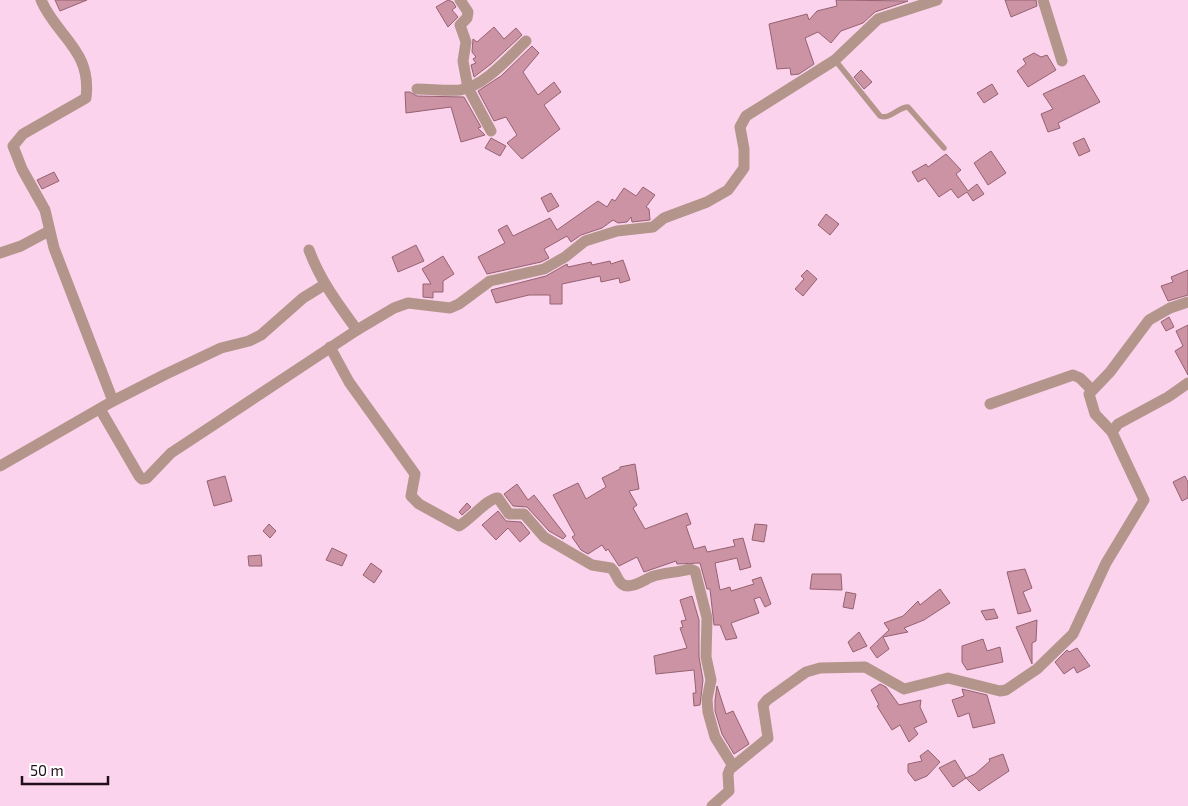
<svg xmlns="http://www.w3.org/2000/svg" width="1188" height="806" viewBox="0 0 1188 806" font-family="'Exo 2',sans-serif">
<style>
.building{fill:#cb93a3;stroke:#966271}
.lines{fill:none;stroke-linecap:round;stroke-linejoin:round}
.service{stroke:#b4958b;stroke-width:5.5}
.minor{stroke:#b4958b;stroke-width:11}
</style>
<rect width="100%" height="100%" fill="#fcd3ed"/>
<g class="building">
<polygon points="55,0 87,0 60,11"/>
<polygon points="448,0 453,2 456,7 452,10 458,17 448,27 436,7"/>
<polygon points="836,0 908,1 875,12 863,23 841,31 831,43 818,32 805,38 814,64 799,74 791,75 790,68 777,69 769,24 807,14 809,20 817,11 837,6"/>
<polygon points="1005,0 1036,0 1037,6 1011,17"/>
<polygon points="494,27 504,39 516,28 522,35 491,64 474,77 471,65 476,63 473,59 476,57 472,52 473,39 477,42"/>
<polygon points="532,46 539,53 523,72 538,95 554,82 561,92 544,105 560,129 522,159 507,143 517,135 506,117 494,121 478,91 501,76"/>
<polygon points="1034,53 1041,57 1047,55 1056,70 1028,87 1017,71 1026,64 1023,59"/>
<polygon points="861,70 872,82 864,89 854,77"/>
<polygon points="1084,75 1100,102 1058,123 1060,128 1048,132 1041,114 1053,109 1043,94"/>
<polygon points="992,84 998,94 984,103 977,93"/>
<polygon points="405,92 410,92 417,96 464,97 481,127 478,128 485,135 461,142 451,107 406,113"/>
<polygon points="491,138 506,146 500,156 485,148"/>
<polygon points="1084,138 1090,151 1079,156 1073,143"/>
<polygon points="991,151 1006,173 988,185 974,163"/>
<polygon points="946,154 961,170 956,174 968,191 977,184 984,194 973,201 967,192 958,198 951,189 939,197 925,178 918,182 912,172 926,164 928,167"/>
<polygon points="54,172 59,181 42,189 37,180"/>
<polygon points="643,187 655,195 646,207 649,209 650,220 632,222 631,217 627,222 618,223 613,220 602,228 581,235 571,242 567,236 544,249 549,258 541,262 487,274 478,257 505,243 498,230 507,225 513,236 550,218 557,230 598,201 607,207 612,199 615,201 624,188 636,196"/>
<polygon points="551,193 559,206 548,212 541,198"/>
<polygon points="826,214 839,224 830,235 818,225"/>
<polygon points="416,245 424,261 398,272 392,257"/>
<polygon points="443,256 454,274 443,281 443,292 433,292 433,298 423,297 423,284 431,284 422,269"/>
<polygon points="623,260 630,280 620,283 619,278 601,282 600,276 562,284 562,304 550,304 550,295 529,295 496,303 491,290 546,276 567,264 568,267 591,262 592,265 610,261 611,264"/>
<polygon points="807,270 817,279 803,296 795,289 804,279 801,276"/>
<polygon points="1188,270 1188,295 1168,301 1161,286 1173,282 1171,277"/>
<polygon points="1169,317 1174,327 1166,331 1161,322"/>
<polygon points="1188,325 1188,375 1175,351 1183,346 1176,331"/>
<polygon points="635,464 639,489 629,491 637,505 633,508 645,529 687,513 691,524 686,526 694,549 705,546 707,552 735,546 733,540 743,538 751,567 740,570 737,558 715,563 720,590 730,587 731,591 754,584 752,580 761,577 771,604 765,607 760,597 754,599 759,613 731,623 737,638 726,640 720,625 714,625 710,589 707,589 700,563 677,564 676,561 644,572 637,557 619,566 608,549 606,551 602,545 588,554 581,550 572,537 575,535 553,495 578,483 586,499 606,487 602,478 620,469 620,467"/>
<polygon points="225,476 232,501 214,506 207,481"/>
<polygon points="1185,476 1188,482 1188,498 1182,501 1173,482"/>
<polygon points="517,484 528,500 534,495 566,536 563,539 549,531 527,507 513,506 504,494"/>
<polygon points="467,503 471,507 462,515 459,512"/>
<polygon points="498,511 506,521 521,522 530,533 520,542 508,528 496,540 482,525"/>
<polygon points="269,524 276,531 270,538 263,531"/>
<polygon points="755,524 767,525 764,542 752,540"/>
<polygon points="332,548 347,555 342,566 326,560"/>
<polygon points="261,555 262,566 249,566 248,556"/>
<polygon points="371,563 382,571 374,583 363,575"/>
<polygon points="1025,569 1032,588 1023,592 1031,611 1018,614 1007,572"/>
<polygon points="812,574 841,574 842,590 810,589"/>
<polygon points="940,589 950,603 924,620 904,628 908,632 883,637 889,649 877,658 870,648 889,630 884,623 903,616 918,601 920,605"/>
<polygon points="846,592 856,594 853,609 843,607"/>
<polygon points="692,596 699,620 699,657 703,680 700,705 694,706 693,693 696,693 694,670 656,674 654,656 687,648 680,628 683,627 681,621 686,620 680,600"/>
<polygon points="994,609 998,618 986,620 981,611"/>
<polygon points="1037,620 1036,641 1032,643 1032,664 1016,627"/>
<polygon points="859,632 867,646 853,652 848,642"/>
<polygon points="983,639 987,651 1000,647 1003,662 967,670 962,662 962,646"/>
<polygon points="1077,648 1090,666 1077,673 1074,667 1064,674 1055,662 1067,650 1069,652"/>
<polygon points="880,684 886,687 899,705 921,700 920,707 927,722 914,728 918,734 909,742 900,725 892,730 877,706 879,705 871,690"/>
<polygon points="717,686 726,714 733,711 749,744 734,754 722,734 715,711 715,700"/>
<polygon points="962,689 987,695 995,723 973,728 969,713 958,717 952,700 964,696"/>
<polygon points="928,750 940,762 927,776 915,781 908,772 908,764 922,761 920,756"/>
<polygon points="1003,754 1009,771 979,791 966,778 975,774 990,761 989,759"/>
<polygon points="955,760 966,778 953,787 939,768"/>
</g>
<g class="lines">
<path class="service" d="M835 60 880 116C890 120 898 107 908 107L944 148"/>
<g class="minor">
<path d="M41 0C57 37 92 50 86 98L23 134 13 146 22 169 45 210 54 248 113 401"/>
<polyline points="460,0 468,12 467,18 460,25 466,42 463,61 468,88 491,131"/>
<polyline points="1043,0 1062,61"/>
<path d="M417 89C431 89 446 91 460 90 485 86 509 57 526 41"/>
<path d="M309 250C320 280 338 304 357 330"/>
<polyline points="0,253 21,246 49,231"/>
<path d="M330 347 349 382 415 474 411 496 419 504 459 526C470 520 489 497 498 498L509 514H524L544 537 592 565 611 568C616 572 617 580 622 584 630 590 644 580 651 577 664 572 676 573 690 569L695 571 707 618 706 657 711 680 707 699 708 712 715 737 733 766"/>
<polyline points="990,404 1073,375 1080,378 1092,390"/>
<polyline points="100,409 139,476 142,479 147,478 171,453 357,330 394,308 408,303 450,308 459,304 490,281 544,269 565,257 585,241 617,231 653,227 664,218 707,202 728,190 744,168 744,149 740,127 746,116 835,60 878,19 937,0"/>
<polyline points="1112,432 1095,414 1089,394 1110,372 1149,320 1170,308 1188,302"/>
<polyline points="0,466 113,401 164,375 221,348 249,341 261,335 303,298 324,285"/>
<polyline points="712,806 729,791 728,774 730,769 768,738 763,705 767,700 806,672 820,668 865,667 904,689 948,678 1000,691 1006,690 1037,669 1073,634 1106,563 1144,500 1112,432 1118,424 1168,397 1188,383"/>
</g>
</g>
<path d="M22 776v8h86v-8" fill="none" stroke="#200e1a" stroke-width="2.5"/>
<text x="30" y="776" font-size="15" fill="#200e1a" stroke="#ffffff" stroke-width="4" paint-order="stroke">50 m</text>
</svg>
